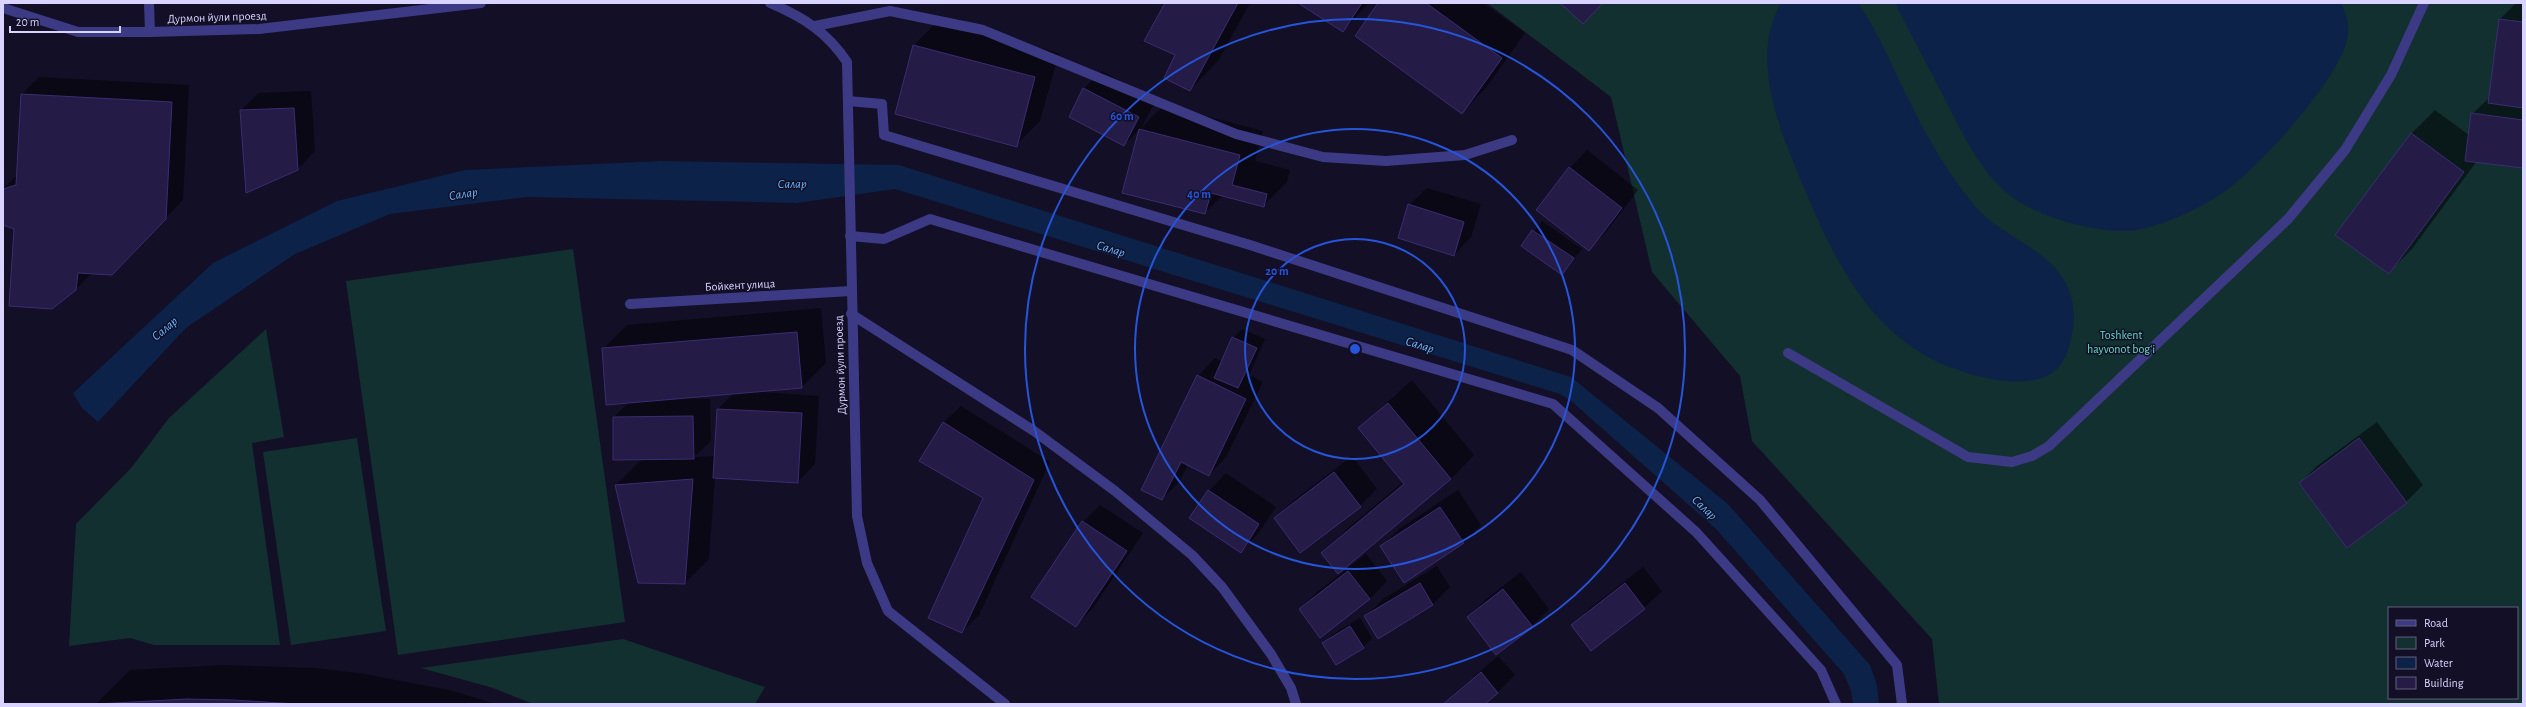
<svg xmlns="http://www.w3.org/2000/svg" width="2526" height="707" viewBox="0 0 2526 707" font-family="'Alegreya Sans',sans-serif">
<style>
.green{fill:#12302f;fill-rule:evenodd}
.water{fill:#0c2248}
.shadow{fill:#0007;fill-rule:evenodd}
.building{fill:#241b47;stroke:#3b2d73}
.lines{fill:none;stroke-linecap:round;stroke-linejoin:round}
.service{stroke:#3d3a85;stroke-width:10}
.pedestrian{stroke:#3d3a85;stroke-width:10}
.minor{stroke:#3d3a85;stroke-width:10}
.ring{fill:none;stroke:#2655da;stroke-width:2}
.labels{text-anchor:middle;stroke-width:3;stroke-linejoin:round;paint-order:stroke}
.street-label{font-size:12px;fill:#d9d4ff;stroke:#130f26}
.park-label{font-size:12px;fill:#5fe0c0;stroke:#130f26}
.water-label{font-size:13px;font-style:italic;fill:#62b6ff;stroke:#130f26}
.centre{fill:#2655da;stroke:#130f26;stroke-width:2}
.ring-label{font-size:12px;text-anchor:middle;font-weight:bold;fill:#2655da;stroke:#130f26;stroke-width:3;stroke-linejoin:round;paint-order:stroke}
</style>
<rect width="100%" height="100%" fill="#130f26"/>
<g class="green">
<path d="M1487 3H2523V704H1939L1932 639 1752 441 1740 376 1652 272 1611 97ZM2389 608H2517V698H2389Z"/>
<polygon points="573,249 625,622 398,655 346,281"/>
<polygon points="266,329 284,437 252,443 280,645 154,645 130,638 69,646 76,524 132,467 169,418"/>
<polygon points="357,438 386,631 291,645 263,452"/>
<polygon points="623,639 765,687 755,704 533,704 493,688 421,668"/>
</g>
<g class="water">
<path d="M1781 3H1858C1880 34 1894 71 1911 104 1928 140 1949 174 1974 205 2002 239 2051 247 2069 290 2075 306 2075 323 2071 339 2068 352 2064 364 2052 373 2022 394 1953 372 1924 355 1902 342 1881 322 1865 302 1839 268 1821 228 1804 188 1782 135 1748 59 1781 3Z"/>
<path d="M1895 3H2341C2347 15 2350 27 2347 40 2337 82 2257 170 2221 194 2197 210 2170 222 2142 229 2106 237 2036 218 2007 193 1979 169 1963 134 1946 101 1929 69 1912 36 1895 3Z"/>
<polygon points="661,161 899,165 1571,377 1728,504 1870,665 1877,685 1879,704 1853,704 1851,691 1844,674 1716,529 1570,400 1560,394 895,189 797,203 527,197 390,214 295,254 186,328 98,422 82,408 73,393 213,263 337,201 465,170"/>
</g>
<g class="shadow">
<polygon points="1166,3 1250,3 1218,61 1190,90 1176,54"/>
<polygon points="1300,3 1369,3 1343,31"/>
<polygon points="1379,3 1483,3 1525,33 1486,88 1462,112"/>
<polygon points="2516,3 2523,3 2523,167 2477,161 2412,249 2388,273 2411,134 2435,110 2469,135 2472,114 2490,97 2500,19"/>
<polygon points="938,21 1059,53 1040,121 1016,145 914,45"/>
<polygon points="1102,71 1156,100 1141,128 1124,145 1070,116 1084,88"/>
<path d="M39 77 189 85 183 200 130 256 92 273 76 289 15 228 3 223V189L17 175 22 94ZM20 183 21 184 10 188V186Z"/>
<polygon points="311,91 315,151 298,169 241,110 259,93"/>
<polygon points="1164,105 1263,131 1255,161 1290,170 1287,182 1263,206 1223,195 1205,213 1123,192 1140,129"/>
<polygon points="1587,150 1638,190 1606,232 1589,249 1570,168"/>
<polygon points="1427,188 1481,204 1471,237 1454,255 1409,205"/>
<polygon points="1542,221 1582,249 1562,273 1523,246"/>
<path d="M821 308 826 363 802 387 749 391 819 396 815 464 798 482 715 477 709 559 685 583 616 485 640 461 658 458 614 417 629 402 603 349 627 325ZM734 393 718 409 715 456 694 457 711 441 710 399 677 398Z"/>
<polygon points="1242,329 1265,339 1249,375 1263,382 1226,457 1209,475 1188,465 1179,482 1162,499 1198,376 1215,358 1222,362 1233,338"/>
<polygon points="1412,380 1474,455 1451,479 1323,553 1347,529 1403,482 1359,428"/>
<polygon points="961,406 1050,462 979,615 962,632 984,498 943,423"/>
<polygon points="2377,422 2423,485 2406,502 2300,483 2317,466"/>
<polygon points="1352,456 1377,489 1360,506 1275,518 1293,501"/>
<polygon points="1226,473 1276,507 1258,534 1241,551 1209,491"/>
<polygon points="1458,490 1481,525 1464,543 1382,546 1399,529"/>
<polygon points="1100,505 1143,533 1093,608 1076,626 1083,522"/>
<polygon points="1366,554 1387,581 1370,599 1321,637 1300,609 1317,592"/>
<polygon points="1437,566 1450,587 1432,605 1366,616 1383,599"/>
<polygon points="1643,567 1662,591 1644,608 1573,625 1590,608"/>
<polygon points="1521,572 1549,609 1532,626 1468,617 1485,600"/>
<polygon points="1360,618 1372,638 1363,647 1323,643 1332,635"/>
<polygon points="1498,656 1515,675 1497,693 1484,704 1442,704"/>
<polygon points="222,665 314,668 359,673 449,690 496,704 96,704 130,670"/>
</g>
<g class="building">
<polygon points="1165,3 1238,3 1190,91 1164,78 1175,55 1144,41"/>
<polygon points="1298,3 1362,3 1343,32"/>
<polygon points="1378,3 1426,3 1502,58 1462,114 1355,36"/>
<polygon points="1560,3 1603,3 1583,24"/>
<polygon points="2499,19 2523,22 2523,108 2488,103"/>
<polygon points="913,45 1035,77 1017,147 895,114"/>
<polygon points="1083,88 1139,117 1124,146 1069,117"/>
<polygon points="21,94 172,102 166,219 112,275 78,273 76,290 52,309 9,306 14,229 3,225 3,189 16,185"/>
<polygon points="294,108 298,170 246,193 240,110"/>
<polygon points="2471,113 2523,120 2523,168 2465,161"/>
<polygon points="1139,129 1240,155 1232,185 1267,194 1264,207 1211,193 1205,214 1122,193"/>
<polygon points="2411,133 2464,172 2389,274 2335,235"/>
<polygon points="1569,167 1622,208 1589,251 1536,210"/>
<polygon points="1408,204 1464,222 1454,256 1398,238"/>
<polygon points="1532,230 1574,258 1562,275 1521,246"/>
<polygon points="797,332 802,388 606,405 602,348"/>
<polygon points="1232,337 1257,348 1238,388 1214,378"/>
<polygon points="1197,375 1246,399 1209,476 1181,462 1162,500 1141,490"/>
<polygon points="1388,403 1451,479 1338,574 1321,553 1404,484 1358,428"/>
<polygon points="717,409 802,413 798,483 713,478"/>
<polygon points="693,416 694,459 613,460 613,417"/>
<polygon points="943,422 1034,480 962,633 928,618 983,498 919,461"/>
<polygon points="2359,438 2407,503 2347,548 2299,483"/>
<polygon points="1334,472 1361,507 1300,553 1274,518"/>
<polygon points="693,479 685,584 638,583 615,485"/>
<polygon points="1208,490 1259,524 1241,553 1189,518"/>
<polygon points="1440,507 1464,543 1404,583 1380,546"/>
<polygon points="1082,521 1127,551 1076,627 1031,597"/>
<polygon points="1348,571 1370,599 1320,638 1299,609"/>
<polygon points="1420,583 1433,605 1378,639 1364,616"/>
<polygon points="1625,583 1645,609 1591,651 1571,625"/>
<polygon points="1503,589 1533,627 1496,655 1467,617"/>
<polygon points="1350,626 1364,648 1336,665 1322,643"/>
<polygon points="1481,672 1498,693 1485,704 1443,704"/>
<polygon points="187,699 233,700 297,704 97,704"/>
</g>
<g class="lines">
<g class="service">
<polyline points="149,3 150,32"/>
<polyline points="815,26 890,11 983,30 1236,134 1323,157 1386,161 1465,155 1512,140"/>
<polyline points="1788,353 1968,457 2012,462 2032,456 2049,446 2288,219 2345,150 2391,75 2424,3"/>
</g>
<polyline class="pedestrian" points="848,101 882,104 884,135 1250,245 1572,350 1658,408 1760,500 1897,665 1902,704"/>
<g class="minor">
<path d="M770 3C803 17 827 32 847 62L857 516 867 563 888 611 1005 704"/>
<polyline points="3,8 78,32 150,32 259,29 481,3"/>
<polyline points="850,236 884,239 930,219 1553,404 1696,532 1821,670 1836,704"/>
<polyline points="630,304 851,291"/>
<polyline points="851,314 1034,431 1115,491 1192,555 1222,587 1271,654 1291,688 1296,704"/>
</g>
</g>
<g class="ring">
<circle cx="1355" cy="349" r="110"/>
<circle cx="1355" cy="349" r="220"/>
<circle cx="1355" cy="349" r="330"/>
</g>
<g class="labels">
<g class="street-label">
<text transform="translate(217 17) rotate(-2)" y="4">Дурмон йули проезд</text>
<text transform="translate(740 285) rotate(-3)" y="4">Бойкент улица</text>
<text transform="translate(840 365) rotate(-92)" y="4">Дурмон йули проезд</text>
</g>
<g class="park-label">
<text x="2121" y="339">Toshkent<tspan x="2121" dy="14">hayvonot bogʻi</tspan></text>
</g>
<g class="water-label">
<text x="792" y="188">Салар</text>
<text transform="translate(463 193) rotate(-9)" y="5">Салар</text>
<text transform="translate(1111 248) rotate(17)" y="5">Салар</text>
<text transform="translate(164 328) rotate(-40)" y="5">Салар</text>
<text transform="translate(1420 344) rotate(17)" y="5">Салар</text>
<text transform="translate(1705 507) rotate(43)" y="5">Салар</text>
</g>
</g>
<circle cx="1355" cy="349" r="6" class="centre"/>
<g class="ring-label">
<text x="1122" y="120">60 m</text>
<text x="1199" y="198">40 m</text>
<text x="1277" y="275">20 m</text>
</g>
<rect width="2526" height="707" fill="none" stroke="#d9d4ff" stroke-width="8"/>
<rect x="2388" y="607" width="130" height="92" fill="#130f26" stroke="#625e7d"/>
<rect x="2396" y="620" width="20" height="6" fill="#3d3a85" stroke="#625e7d"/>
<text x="2424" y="627" font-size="12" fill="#d9d4ff">Road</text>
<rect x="2396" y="637" width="20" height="12" fill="#12302f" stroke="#625e7d"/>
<text x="2424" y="647" font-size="12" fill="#d9d4ff">Park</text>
<rect x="2396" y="657" width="20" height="12" fill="#0c2248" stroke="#625e7d"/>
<text x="2424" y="667" font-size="12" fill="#d9d4ff">Water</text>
<rect x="2396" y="677" width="20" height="12" fill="#241b47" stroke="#625e7d"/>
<text x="2424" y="687" font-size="12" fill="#d9d4ff">Building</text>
<path d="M10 26v6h110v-6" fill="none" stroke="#d9d4ff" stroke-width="2"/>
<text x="16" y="26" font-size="12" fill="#d9d4ff" stroke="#130f26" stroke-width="3" paint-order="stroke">20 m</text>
</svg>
